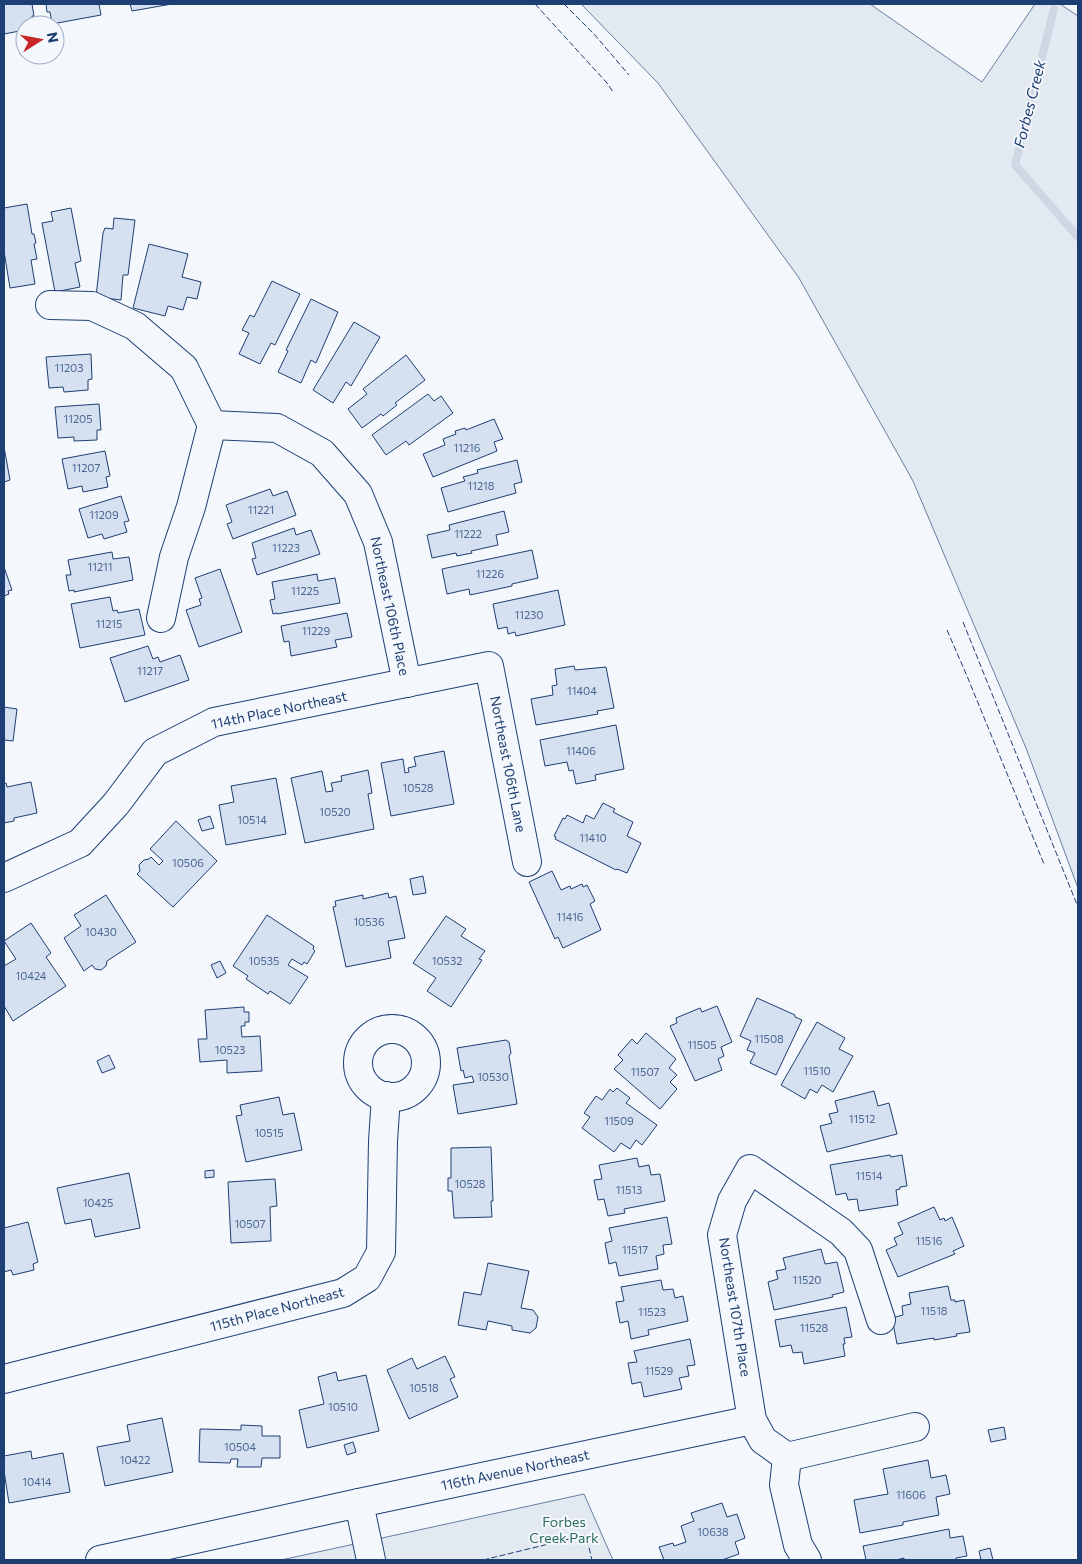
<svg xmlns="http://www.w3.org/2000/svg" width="1082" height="1564" viewBox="0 0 1082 1564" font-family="Commissioner,sans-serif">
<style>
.green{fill:#e3e9f0;stroke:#687fa3}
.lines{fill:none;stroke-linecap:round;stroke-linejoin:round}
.stream{stroke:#cfd7e4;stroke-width:8}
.building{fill:#d5e0f0;stroke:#1d3f73}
.minor-casing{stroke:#1d3f73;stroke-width:30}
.minor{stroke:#f4f7fb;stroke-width:28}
.fence{stroke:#1d3f73;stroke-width:1;stroke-dasharray:6 2.5;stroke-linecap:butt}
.labels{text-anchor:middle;stroke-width:4;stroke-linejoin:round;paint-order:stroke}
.number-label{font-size:11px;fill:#4b6792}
.street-label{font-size:14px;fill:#1d3f73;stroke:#f4f7fb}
.park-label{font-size:14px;fill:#2c6c60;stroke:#f4f7fb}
.water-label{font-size:15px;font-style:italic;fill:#1d3f73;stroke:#f4f7fb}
</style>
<rect width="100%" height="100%" fill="#f4f7fb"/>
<g class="green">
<polygon points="581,4 870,4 982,82 1035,4 1060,4 1078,16 1078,888 1026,748 913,481 799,278 658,83"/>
<polygon points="584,1494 613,1560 281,1560"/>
</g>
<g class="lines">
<polyline class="stream" points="1054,9 1015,165 1078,237"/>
</g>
<g class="building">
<polygon points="4,4 32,4 34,16 32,16 33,25 25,25 25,30 4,34"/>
<polygon points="46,4 99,4 101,15 52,24 50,12 47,12"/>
<polygon points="130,4 172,4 132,11"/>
<polygon points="27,204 32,234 34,234 36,243 34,244 37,259 31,260 35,284 10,288 4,251 4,208"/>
<polygon points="71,208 81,261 75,263 80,287 55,292 42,223 53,221 51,212"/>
<polygon points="114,218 135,220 128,275 123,275 121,300 96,297 103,233 105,228 113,229"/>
<polygon points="149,244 188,254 182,277 201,282 197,299 187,297 183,310 168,306 165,316 133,308"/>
<polygon points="272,281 300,294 275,345 271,343 260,364 239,354 249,333 242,330 250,315 254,317"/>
<polygon points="311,299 338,312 316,363 311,360 301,383 278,372 288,351 286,350"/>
<polygon points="354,322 380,337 351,386 346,382 333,403 313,390"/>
<polygon points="91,354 92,379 88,380 88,390 64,392 63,387 49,388 46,357"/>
<polygon points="406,355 425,380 395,403 397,405 383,416 381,414 362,428 348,409 367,394 363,389"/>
<polygon points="428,394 434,401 441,396 453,413 409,445 406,441 386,455 372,435"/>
<polygon points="99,404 101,430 97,430 97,440 74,441 74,437 58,438 55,407"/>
<polygon points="494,419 503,439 494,442 497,451 433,477 423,454 445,445 443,439 456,434 455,431 465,428 466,430"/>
<polygon points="4,447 10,480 4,482"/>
<polygon points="105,451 110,476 106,477 108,487 83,492 82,486 68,489 62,459"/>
<polygon points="517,460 522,482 514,484 516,493 448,512 441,488 465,481 463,477 478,473 477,470"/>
<polygon points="270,489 273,496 287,491 296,515 233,539 227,524 232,522 226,505"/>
<polygon points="121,496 129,521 124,522 127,532 104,539 102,534 88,538 79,509"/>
<polygon points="504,511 509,532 496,535 498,545 471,551 472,553 457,556 456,553 432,558 427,535 450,530 449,525"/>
<polygon points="294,528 296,535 311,530 320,554 257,575 252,559 256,558 252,543"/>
<polygon points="532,550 538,578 512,584 512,586 470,595 469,589 447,594 442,569"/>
<polygon points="112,552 113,559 129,557 133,580 74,592 74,590 69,591 66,575 71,575 68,560"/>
<polygon points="4,567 12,590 8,591 9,594 4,596"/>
<polygon points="220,569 242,632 199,647 186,610 201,605 199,599 202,598 195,578"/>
<polygon points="317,574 318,581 335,578 340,603 277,614 277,613 273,614 270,600 275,599 272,582"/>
<polygon points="558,590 565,625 516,636 515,632 508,634 507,627 498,629 493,604"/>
<polygon points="110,597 113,611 117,610 118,613 139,609 145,635 80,648 71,604"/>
<polygon points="347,613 352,637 335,640 337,647 291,656 289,641 284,642 281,626"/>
<polygon points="148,646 153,659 158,657 160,662 180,655 189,680 125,702 110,658"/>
<polygon points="574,666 575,670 606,667 614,708 597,711 598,714 536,725 531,699 553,695 552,686 557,685 555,669"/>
<polygon points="4,707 17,709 13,741 4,740 4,743"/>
<polygon points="616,725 624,769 595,775 596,780 576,784 573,770 569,771 567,762 545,766 540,740"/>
<polygon points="444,751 454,804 391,816 381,763 403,759 405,773 409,772 408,768 416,766 414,757"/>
<polygon points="368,770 372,793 368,794 374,829 305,843 291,778 322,771 326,792 333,791 331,783 342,781 341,776"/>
<polygon points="276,778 286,834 226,845 219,805 234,802 231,786"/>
<polygon points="31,782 37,813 14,818 14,821 4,823 4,784 6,783 7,787"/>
<polygon points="603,803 615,809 613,812 633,822 627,836 641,843 627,873 617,869 616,870 555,839 556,837 554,836 563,818 565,819 567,815 583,823 586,815 594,819"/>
<polygon points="210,816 214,828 202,831 198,820"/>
<polygon points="176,821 217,861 173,907 137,874 140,871 139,865 144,860 149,859 151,857 159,865 163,861 150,849"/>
<polygon points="552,871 561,890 570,886 571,889 582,884 583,887 587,885 595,901 590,904 601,930 563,948 558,937 555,939 529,882"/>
<polygon points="423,876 426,893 413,895 410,879"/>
<polygon points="388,893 389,898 396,896 405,938 388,941 391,958 346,967 333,907 336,906 335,901 363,895 363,899"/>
<polygon points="106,895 136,942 107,961 106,966 101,970 95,969 92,965 84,971 64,938 81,926 74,915"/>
<polygon points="267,915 314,946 313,949 315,951 307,964 304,962 302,965 292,959 288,965 308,977 290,1004 270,991 268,994 246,979 248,976 233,966"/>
<polygon points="446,916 466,929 461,936 485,951 479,959 482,960 451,1007 427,991 436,978 413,963"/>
<polygon points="31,923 51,953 46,957 66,986 13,1021 4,1006 4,966 16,959 4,941"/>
<polygon points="220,961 226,973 217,978 211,965"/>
<polygon points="757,998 795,1015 795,1017 802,1020 776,1075 750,1063 755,1053 747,1050 751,1041 740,1036"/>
<polygon points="717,1006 732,1042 721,1047 724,1056 718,1059 722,1070 695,1081 670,1026 677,1023 676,1018 700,1008 702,1012"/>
<polygon points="244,1007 244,1012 249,1012 249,1022 245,1022 245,1026 241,1026 242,1037 260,1036 262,1071 227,1073 227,1060 200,1062 198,1039 207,1039 205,1010"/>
<polygon points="817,1022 845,1038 839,1049 853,1056 833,1092 822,1085 817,1093 810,1089 805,1099 781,1085"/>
<polygon points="646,1033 676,1059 669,1068 677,1075 670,1082 677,1089 660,1109 614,1069 623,1060 618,1055 632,1039 637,1044"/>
<polygon points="506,1040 509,1042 511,1053 509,1056 517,1104 458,1114 453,1085 474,1082 472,1076 465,1078 463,1070 461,1071 457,1048"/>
<polygon points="109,1055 115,1068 102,1073 97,1061"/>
<polygon points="617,1088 630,1098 626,1103 657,1125 642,1145 636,1140 630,1149 621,1143 614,1152 582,1128 590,1117 584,1113 596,1096 602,1100 610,1089 613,1092"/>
<polygon points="874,1091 878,1106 889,1103 897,1134 827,1152 820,1126 832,1123 829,1114 838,1112 835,1101"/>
<polygon points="279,1097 283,1115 294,1113 302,1150 246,1162 236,1116 242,1115 240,1105"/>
<polygon points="491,1147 493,1201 491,1201 492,1217 454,1218 452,1191 448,1191 448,1178 451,1178 451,1148"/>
<polygon points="890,1155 891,1157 902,1155 907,1186 900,1187 900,1189 896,1190 898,1205 859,1211 857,1199 848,1200 846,1193 836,1195 830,1165"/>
<polygon points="637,1158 639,1167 649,1165 651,1175 660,1174 665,1201 624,1209 625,1213 608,1216 604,1199 598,1200 594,1180 602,1179 599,1165"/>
<polygon points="214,1170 214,1177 205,1178 205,1171"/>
<polygon points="129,1173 140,1228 95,1237 91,1219 65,1224 57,1188"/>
<polygon points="275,1179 277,1206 270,1207 271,1241 231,1243 228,1182"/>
<polygon points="934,1207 940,1220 944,1218 945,1221 952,1217 964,1246 953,1251 955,1254 898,1277 886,1250 897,1245 894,1238 903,1234 898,1223"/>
<polygon points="667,1217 672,1244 663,1245 664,1254 656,1256 658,1269 619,1276 616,1262 609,1264 605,1243 612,1241 609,1228"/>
<polygon points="28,1222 38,1262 33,1264 34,1270 13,1275 11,1270 4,1272 4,1228"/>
<polygon points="821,1249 825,1264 837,1262 844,1292 832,1295 833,1297 774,1310 768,1282 778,1279 776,1271 786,1269 783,1258"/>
<polygon points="488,1263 529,1271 521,1308 533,1310 538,1317 536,1328 530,1333 512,1330 512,1326 488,1321 486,1330 458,1325 464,1292 481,1295"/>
<polygon points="661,1280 663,1290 673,1289 675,1298 683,1296 688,1321 648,1330 649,1335 631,1339 628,1321 620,1323 616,1302 624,1301 621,1287"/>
<polygon points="948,1286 951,1300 955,1300 955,1302 964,1300 970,1332 956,1334 957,1336 934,1340 934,1338 897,1344 892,1318 903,1315 902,1306 911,1304 909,1293"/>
<polygon points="846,1307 852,1337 844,1338 845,1344 843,1344 845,1356 804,1364 802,1352 793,1353 791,1345 780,1347 775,1320"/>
<polygon points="690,1339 695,1365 687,1366 689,1376 679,1378 682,1389 644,1397 641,1382 632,1384 628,1363 637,1362 634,1351"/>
<polygon points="445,1356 455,1377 450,1379 458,1397 409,1419 387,1370 412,1358 417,1369"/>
<polygon points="336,1372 338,1381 366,1375 379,1431 307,1448 299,1410 324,1404 318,1377"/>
<polygon points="162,1418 173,1472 105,1486 97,1447 130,1441 127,1425"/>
<polygon points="241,1425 262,1426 262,1436 280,1436 280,1458 262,1458 261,1467 237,1467 238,1459 231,1459 230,1463 199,1462 200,1429 241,1430"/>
<polygon points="1004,1427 1006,1439 991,1442 988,1430"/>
<polygon points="353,1442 356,1452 347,1455 344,1445"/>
<polygon points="31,1451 32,1459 63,1453 70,1492 9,1503 4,1471 4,1456"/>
<polygon points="928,1460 931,1478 946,1475 950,1494 936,1497 939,1515 903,1522 903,1525 860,1533 854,1500 888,1494 883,1469"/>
<polygon points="722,1503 727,1517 737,1514 745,1538 735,1542 739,1554 722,1560 664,1560 659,1547 673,1543 674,1546 686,1542 681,1526 694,1521 691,1513"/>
<polygon points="949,1529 950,1538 963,1536 967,1556 956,1558 956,1560 904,1560 904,1558 896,1560 866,1560 863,1546"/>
<polygon points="990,1548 993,1560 981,1560 979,1551"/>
</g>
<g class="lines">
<defs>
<g id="minor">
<polyline points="50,305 92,306 135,326 184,368 212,425 191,507 174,557 161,618"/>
<polyline points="212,425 277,428 322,453 358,494 378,542 407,683"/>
<polyline points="4,878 80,843 116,804 155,752 214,722 489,666 527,862"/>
<circle cx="392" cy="1063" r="34"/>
<polyline points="4,1379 343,1293 367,1278 381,1252 383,1141 386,1096"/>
<polyline points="752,1420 722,1235 732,1201 750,1169 841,1232 858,1250 881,1320"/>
<polyline points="787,1457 784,1485 798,1545 807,1560"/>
<polyline points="359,1503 371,1560"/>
<polyline points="100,1560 359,1503 752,1420 763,1440 787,1457 915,1427"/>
</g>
</defs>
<use href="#minor" class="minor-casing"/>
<use href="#minor" class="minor"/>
<g class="fence">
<polyline points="535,4 607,83 613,92"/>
<polyline points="564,4 594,34 629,75"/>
<polyline points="963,622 1078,907"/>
<polyline points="947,630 967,676 1044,864"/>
<polyline points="483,1560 586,1535 592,1560"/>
</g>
</g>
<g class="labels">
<g class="number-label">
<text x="69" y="372">11203</text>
<text x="78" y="423">11205</text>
<text x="467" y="452">11216</text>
<text x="86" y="472">11207</text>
<text x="481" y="490">11218</text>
<text x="261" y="514">11221</text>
<text x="104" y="519">11209</text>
<text x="468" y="538">11222</text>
<text x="286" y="552">11223</text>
<text x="100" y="571">11211</text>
<text x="490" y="578">11226</text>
<text x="305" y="595">11225</text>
<text x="529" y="619">11230</text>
<text x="109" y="628">11215</text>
<text x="316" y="635">11229</text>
<text x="150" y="675">11217</text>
<text x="582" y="695">11404</text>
<text x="581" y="755">11406</text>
<text x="418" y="792">10528</text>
<text x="335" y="816">10520</text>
<text x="252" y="824">10514</text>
<text x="593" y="842">11410</text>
<text x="188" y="867">10506</text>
<text x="570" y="921">11416</text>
<text x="369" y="926">10536</text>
<text x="101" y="936">10430</text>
<text x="264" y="965">10535</text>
<text x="447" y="965">10532</text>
<text x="31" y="980">10424</text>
<text x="769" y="1043">11508</text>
<text x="702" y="1049">11505</text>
<text x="230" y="1054">10523</text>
<text x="817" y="1075">11510</text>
<text x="645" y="1076">11507</text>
<text x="493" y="1081">10530</text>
<text x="862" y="1123">11512</text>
<text x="619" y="1125">11509</text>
<text x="269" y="1137">10515</text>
<text x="869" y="1180">11514</text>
<text x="470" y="1188">10528</text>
<text x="629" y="1194">11513</text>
<text x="98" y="1207">10425</text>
<text x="250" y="1228">10507</text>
<text x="929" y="1245">11516</text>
<text x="635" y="1254">11517</text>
<text x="807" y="1284">11520</text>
<text x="934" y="1315">11518</text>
<text x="652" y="1316">11523</text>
<text x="814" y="1332">11528</text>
<text x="659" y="1375">11529</text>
<text x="424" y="1392">10518</text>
<text x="343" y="1411">10510</text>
<text x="240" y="1451">10504</text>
<text x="135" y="1464">10422</text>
<text x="37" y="1486">10414</text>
<text x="911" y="1499">11606</text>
<text x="713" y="1536">10638</text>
</g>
<g class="street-label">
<text transform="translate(390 606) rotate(78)" y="5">Northeast 106th Place</text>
<text transform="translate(279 710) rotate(-12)" y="5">114th Place Northeast</text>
<text transform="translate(508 764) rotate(79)" y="5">Northeast 106th Lane</text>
<text transform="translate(735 1307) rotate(81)" y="5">Northeast 107th Place</text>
<text transform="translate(277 1309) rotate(-15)" y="5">115th Place Northeast</text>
<text transform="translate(515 1470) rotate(-12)" y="5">116th Avenue Northeast</text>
</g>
<g class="park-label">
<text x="564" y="1527">Forbes<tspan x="564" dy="16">Creek Park</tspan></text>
</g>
<g class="water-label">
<text transform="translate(1030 104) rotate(-76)" y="5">Forbes Creek</text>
</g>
</g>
<rect width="1082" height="1564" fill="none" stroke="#1d3f73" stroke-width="10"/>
<g transform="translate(40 40) rotate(79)"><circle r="24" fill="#f4f7fb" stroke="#9eadc5"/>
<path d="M0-4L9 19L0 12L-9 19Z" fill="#c62828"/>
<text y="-8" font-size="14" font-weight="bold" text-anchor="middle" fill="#1d3f73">N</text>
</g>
</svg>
